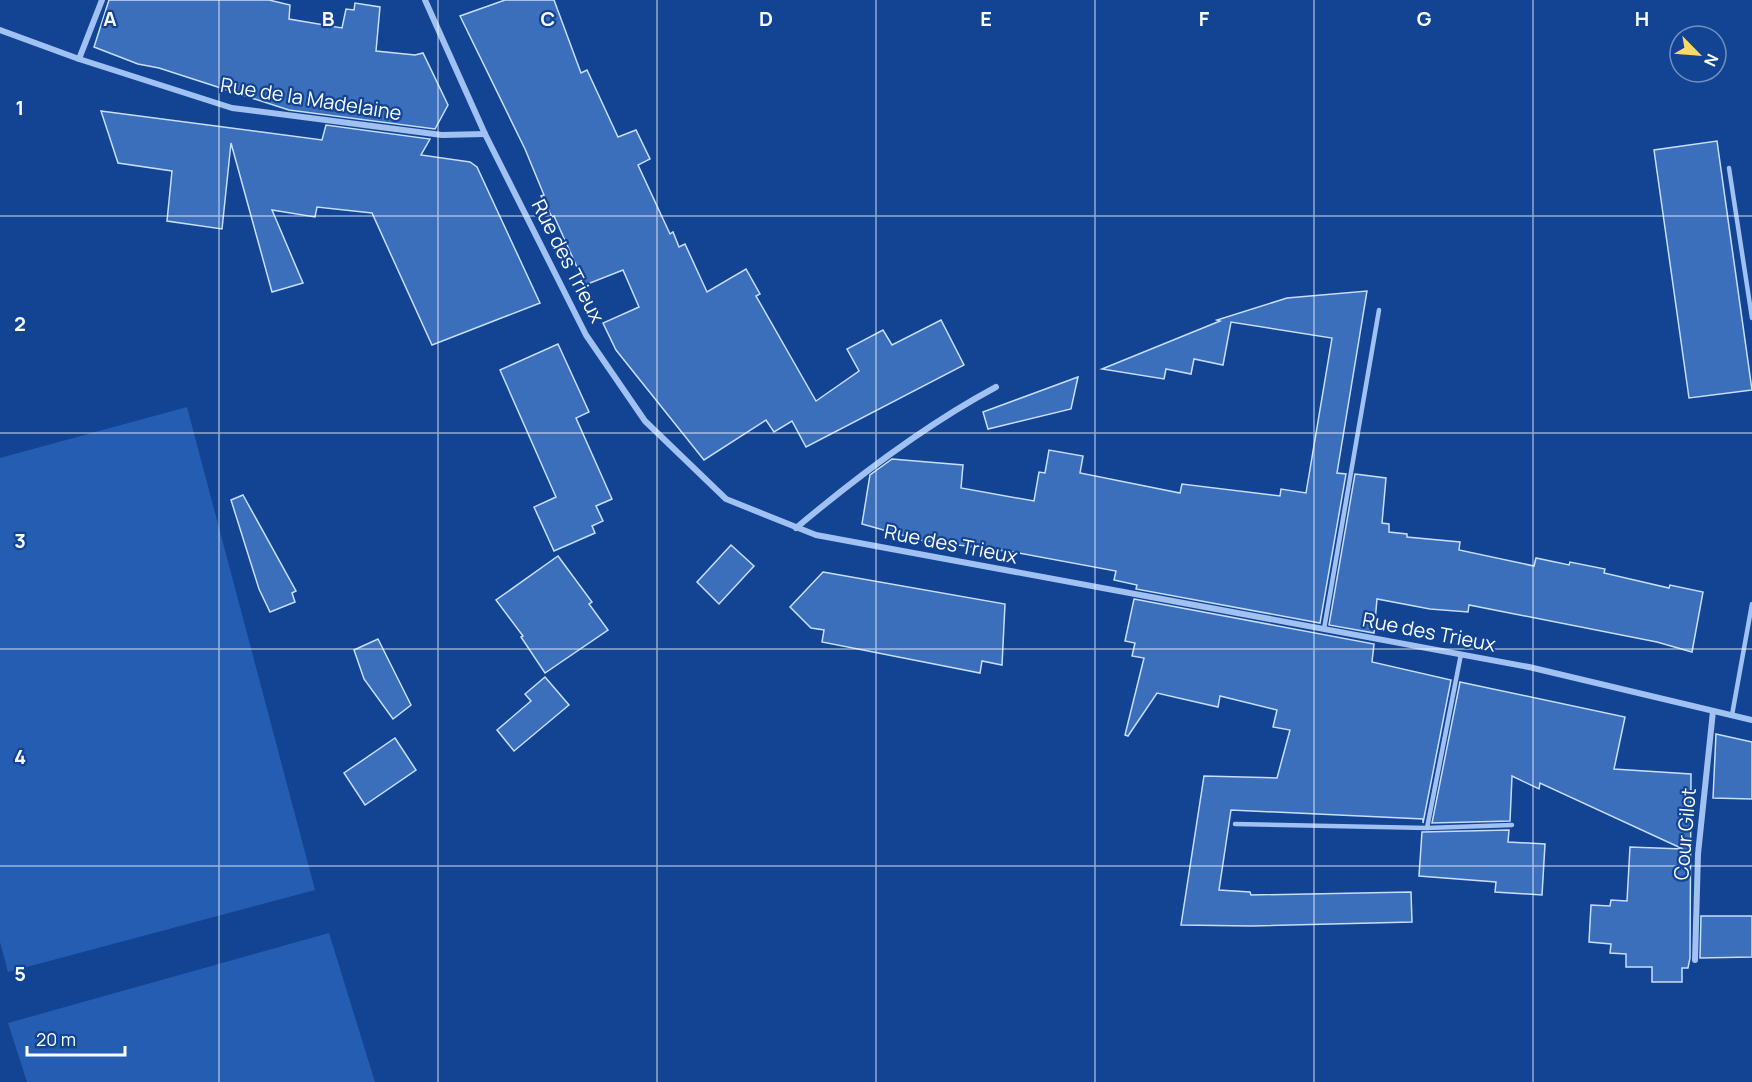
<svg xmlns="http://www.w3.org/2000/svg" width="1752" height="1082" viewBox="0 0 1752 1082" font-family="Manrope,sans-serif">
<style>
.green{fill:#245db2}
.building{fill:#3b6ebb;stroke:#c7ddfd;stroke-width:1.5}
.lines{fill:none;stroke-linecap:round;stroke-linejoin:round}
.service{stroke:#a0c1f2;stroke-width:4.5}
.minor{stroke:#a0c1f2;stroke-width:6}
.grid{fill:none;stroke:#fff;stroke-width:1.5;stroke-opacity:0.55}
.labels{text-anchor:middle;stroke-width:4.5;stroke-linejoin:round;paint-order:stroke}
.street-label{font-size:20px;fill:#fff;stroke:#124493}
.grid-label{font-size:20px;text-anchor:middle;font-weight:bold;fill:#fff;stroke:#124493;stroke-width:4.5;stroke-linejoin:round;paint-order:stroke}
</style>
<rect width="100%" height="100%" fill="#124493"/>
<g class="green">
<polygon points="187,407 315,890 8,972 0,942 0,458"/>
<polygon points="329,933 375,1082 27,1082 8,1023"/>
</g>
<g class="building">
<polygon points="109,0 269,0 290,5 289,19 342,28 346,9 354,10 355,3 380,7 376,51 415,55 423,53 448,105 435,129 289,110 159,68 138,64 94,47"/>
<polygon points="505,0 554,0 581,73 587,70 618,137 636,130 650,159 638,165 670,234 673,232 679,247 685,244 707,292 746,269 760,294 756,296 816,401 859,371 847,349 883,330 892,345 941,320 964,365 806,447 792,421 774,432 766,420 704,460 616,350 603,323 639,307 623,270 585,285 554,216 552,217 541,196 544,195 525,149 460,16"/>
<polygon points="101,111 322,140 326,125 430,139 421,155 470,162 477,167 540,303 432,345 372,213 317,207 315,217 272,210 303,283 272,292 231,143 222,229 167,221 172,171 118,163"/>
<polygon points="1717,141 1752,390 1689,398 1654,150"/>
<polygon points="1367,291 1337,473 1346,474 1320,623 1136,589 1137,585 1114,580 1116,571 1013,552 919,540 862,524 870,475 892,459 963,465 961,488 1034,501 1039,472 1045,473 1049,450 1083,456 1080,473 1180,493 1182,484 1280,496 1281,489 1306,493 1332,338 1231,322 1223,365 1194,359 1191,374 1166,369 1164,379 1102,369 1220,321 1217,320 1287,298"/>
<polygon points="558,344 589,412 576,418 612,499 596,506 603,521 592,526 595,533 554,551 534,507 556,497 500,370"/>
<polygon points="1078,377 1071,409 988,429 983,412"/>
<polygon points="1355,474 1386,478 1382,523 1389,524 1389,532 1407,534 1407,537 1460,542 1459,550 1534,566 1536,558 1569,565 1570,562 1605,569 1604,573 1669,588 1670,585 1703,592 1692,652 1657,642 1469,605 1468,612 1430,609 1377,599 1374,633 1329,625"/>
<polygon points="243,495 296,591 292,593 295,602 270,612 259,589 231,500"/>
<polygon points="731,545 754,566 719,604 697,582"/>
<polygon points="558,556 592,602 589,604 608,630 545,673 521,637 523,636 496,600"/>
<polygon points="823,572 1005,604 1002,665 982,661 980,673 822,642 824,630 811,628 790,607"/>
<polygon points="1134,599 1374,644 1372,662 1451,680 1423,823 1423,819 1231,810 1219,890 1250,892 1251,895 1411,892 1412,922 1251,926 1181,925 1204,776 1277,778 1290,730 1273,727 1277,710 1220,696 1218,707 1157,693 1128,736 1125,735 1144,658 1132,656 1135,643 1125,641"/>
<polygon points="378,639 411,705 393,719 364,679 354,650"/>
<polygon points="545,677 569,705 514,751 497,730 531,701 525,694"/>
<polygon points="1460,682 1625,717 1614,769 1691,774 1690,958 1688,968 1682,968 1682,982 1652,982 1652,967 1626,967 1626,954 1610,953 1611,944 1589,942 1591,905 1610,906 1611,900 1627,901 1630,847 1683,849 1540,783 1539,789 1512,776 1510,821 1432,823"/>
<polygon points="1716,734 1752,742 1752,799 1713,798"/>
<polygon points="395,738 416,770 365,805 344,773"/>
<polygon points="1509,830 1508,842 1545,844 1542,895 1495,892 1496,882 1419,876 1422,832"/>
<polygon points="1701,916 1752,916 1752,957 1700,958"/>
</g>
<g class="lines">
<g class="service">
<polyline points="1729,168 1752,318"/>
<polyline points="1324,629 1379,310"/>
<polyline points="1732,715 1752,604"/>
<polyline points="1235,824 1427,828 1512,825"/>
<polyline points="1427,828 1461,654"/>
</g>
<g class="minor">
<polyline points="425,0 485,134 586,335 645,421 726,499 816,535 1529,667 1752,720"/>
<polyline points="0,30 79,59 232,108 442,135 485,134"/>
<polyline points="79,59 102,0"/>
<path d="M796 528C858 476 925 425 996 387"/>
<polyline points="1695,960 1698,854 1713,711"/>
</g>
</g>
<path class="grid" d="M219 0V1082M438 0V1082M657 0V1082M876 0V1082M1095 0V1082M1314 0V1082M1533 0V1082M0 216H1752M0 433H1752M0 649H1752M0 866H1752"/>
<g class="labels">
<g class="street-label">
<text transform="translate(311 99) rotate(9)" y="7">Rue de la Madelaine</text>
<text transform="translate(568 261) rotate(63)" y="7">Rue des Trieux</text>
<text transform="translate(951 544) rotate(11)" y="7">Rue des Trieux</text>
<text transform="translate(1429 632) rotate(11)" y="7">Rue des Trieux</text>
<text transform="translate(1685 834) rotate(-85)" y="7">Cour Gilot</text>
</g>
</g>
<g class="grid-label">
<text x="110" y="26">A</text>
<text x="328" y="26">B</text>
<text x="548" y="26">C</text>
<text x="766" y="26">D</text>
<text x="986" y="26">E</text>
<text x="1204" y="26">F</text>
<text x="1424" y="26">G</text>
<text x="1642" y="26">H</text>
<text x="20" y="115">1</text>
<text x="20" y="331">2</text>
<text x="20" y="548">3</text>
<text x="20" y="764">4</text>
<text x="20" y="981">5</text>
</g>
<g transform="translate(1698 54) rotate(115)"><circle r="28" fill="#124493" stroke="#718fbe" stroke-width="1.5"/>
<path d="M0-4.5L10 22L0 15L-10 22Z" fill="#ffd961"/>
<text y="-9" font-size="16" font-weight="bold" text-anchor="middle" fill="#ffffff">N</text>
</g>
<path d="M27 1046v9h98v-9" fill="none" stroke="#ffffff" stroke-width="3"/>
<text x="36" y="1046" font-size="18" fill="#ffffff" stroke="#124493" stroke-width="4.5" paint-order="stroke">20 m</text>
</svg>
